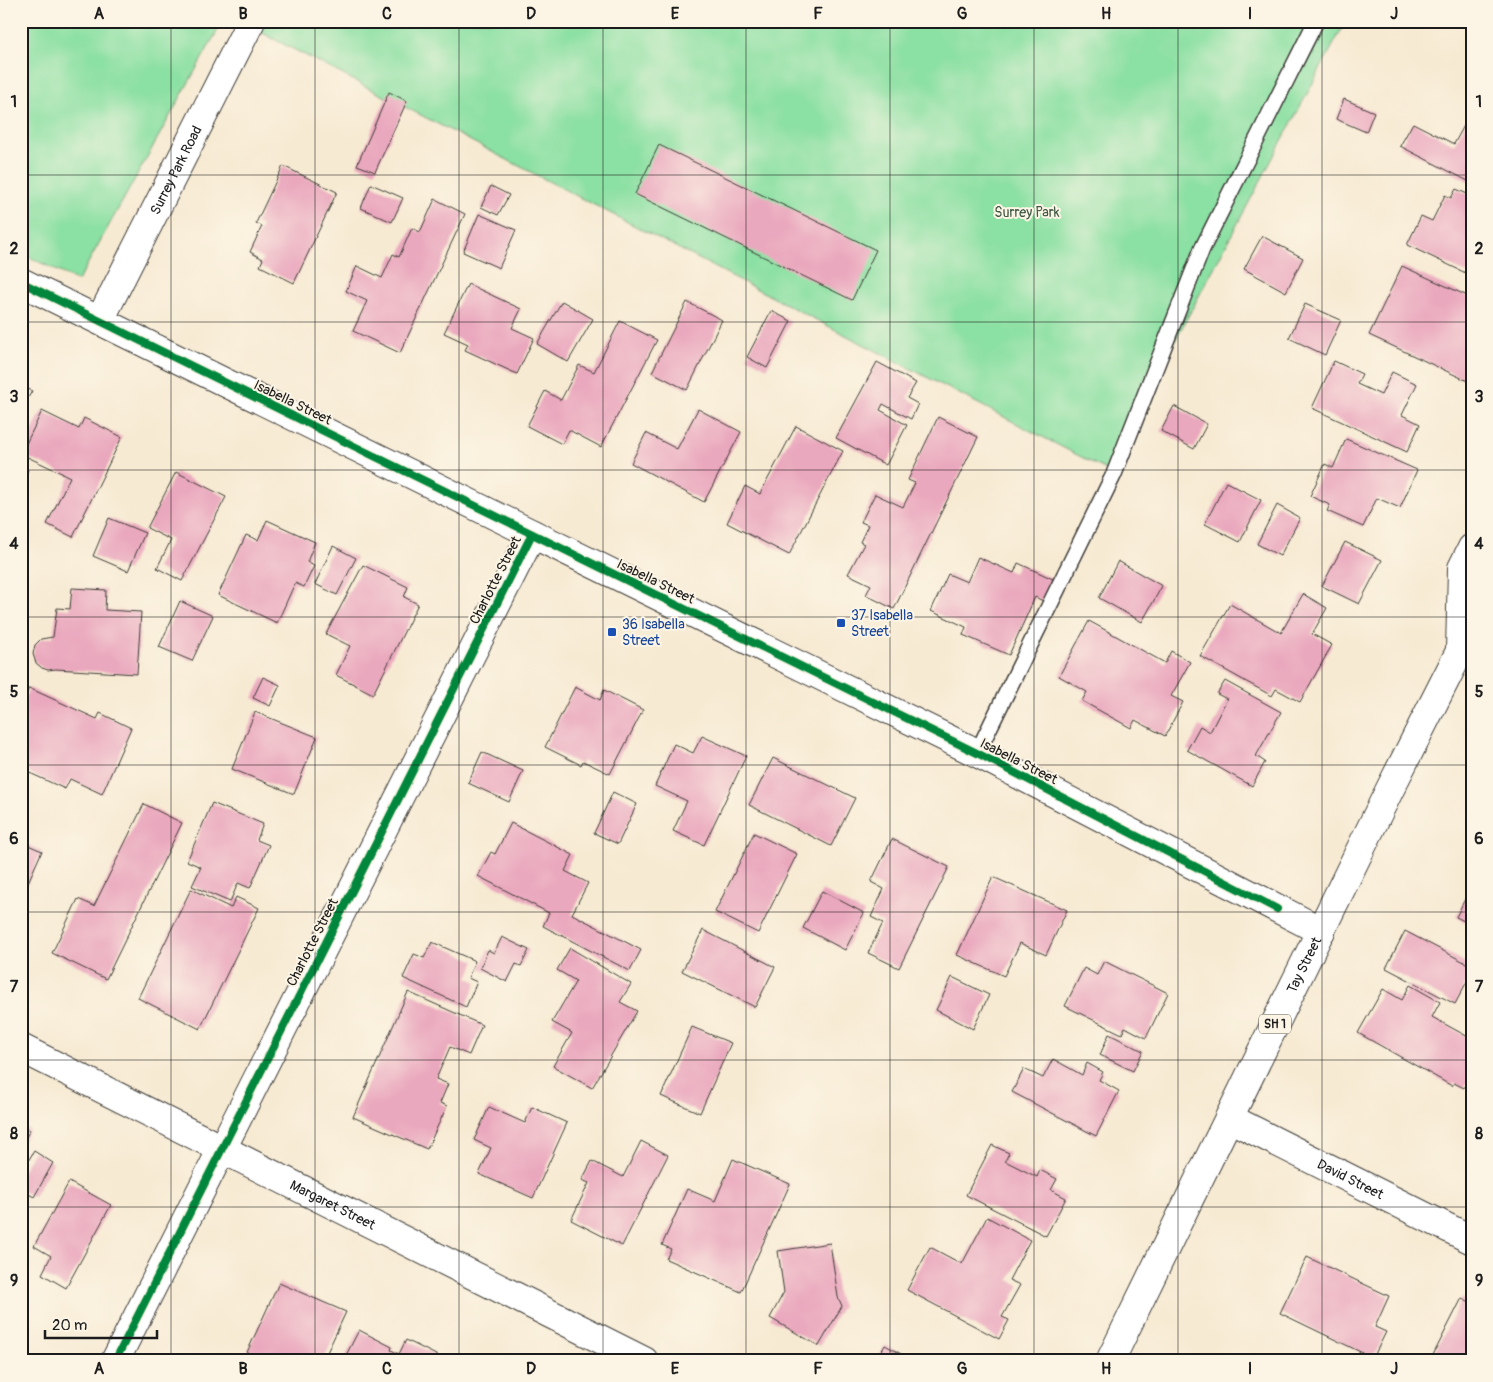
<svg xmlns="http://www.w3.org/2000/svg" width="1493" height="1382" viewBox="0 0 1493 1382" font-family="Pangolin,sans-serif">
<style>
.green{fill:#8be0a3;stroke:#547e60}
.building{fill:#eaa8be}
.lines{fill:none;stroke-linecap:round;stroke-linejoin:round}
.service-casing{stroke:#3d3b37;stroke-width:18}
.minor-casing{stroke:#3d3b37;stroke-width:30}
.tertiary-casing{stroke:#3d3b37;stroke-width:30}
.trunk-casing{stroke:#3d3b37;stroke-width:30}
.service{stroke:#fff;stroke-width:15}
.minor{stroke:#fff;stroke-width:28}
.tertiary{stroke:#fff;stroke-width:28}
.trunk{stroke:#fff;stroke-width:28}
.cycleway-casing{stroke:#fcf5e5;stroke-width:11}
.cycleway{stroke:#00873e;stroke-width:8}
.grid{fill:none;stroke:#1c1c1c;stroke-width:1;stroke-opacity:0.55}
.transit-dot{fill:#1a4fb4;stroke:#fcf5e5;stroke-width:2}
.labels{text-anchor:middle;stroke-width:4;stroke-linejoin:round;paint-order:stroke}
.shield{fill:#fcf5e5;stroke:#5f5d58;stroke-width:1}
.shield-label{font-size:12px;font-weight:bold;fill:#1c1c1c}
.street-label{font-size:14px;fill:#1c1c1c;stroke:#fcf5e5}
.park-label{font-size:14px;fill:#3d5744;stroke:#fcf5e5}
.transit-label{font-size:14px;fill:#164399;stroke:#fcf5e5;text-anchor:start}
.neatline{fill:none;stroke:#1c1c1c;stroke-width:2}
.grid-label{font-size:16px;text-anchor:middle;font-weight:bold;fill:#1c1c1c}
</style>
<rect width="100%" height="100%" fill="#fcf5e5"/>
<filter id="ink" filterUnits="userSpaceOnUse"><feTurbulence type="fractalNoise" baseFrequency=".02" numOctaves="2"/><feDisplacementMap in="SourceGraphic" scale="10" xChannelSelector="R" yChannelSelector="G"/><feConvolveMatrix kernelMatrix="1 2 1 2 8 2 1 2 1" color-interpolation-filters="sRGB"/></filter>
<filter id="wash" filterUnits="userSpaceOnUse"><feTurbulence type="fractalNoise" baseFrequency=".0096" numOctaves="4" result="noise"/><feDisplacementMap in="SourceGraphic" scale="20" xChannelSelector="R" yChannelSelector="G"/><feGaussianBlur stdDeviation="1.12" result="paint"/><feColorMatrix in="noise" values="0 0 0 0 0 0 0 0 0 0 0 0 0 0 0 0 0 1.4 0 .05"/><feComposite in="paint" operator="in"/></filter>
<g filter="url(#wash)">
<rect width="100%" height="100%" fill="#f7ead3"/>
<g class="green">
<polygon points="21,21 223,21 78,281 21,253"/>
<polygon points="239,21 1346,21 1108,466 1114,474"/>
</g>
<g id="blocks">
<g class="building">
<polygon points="389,92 407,101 375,172 357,165"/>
<polygon points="1344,99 1374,112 1366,132 1336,119"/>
<polygon points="1472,111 1472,183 1400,146 1413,123 1454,144"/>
<polygon points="659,145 876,250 852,300 635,194"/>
<polygon points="283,166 337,192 294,283 260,266 263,259 250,252 262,226 256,223"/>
<polygon points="371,184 403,198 392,222 361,208"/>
<polygon points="491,186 509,195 498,215 481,207"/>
<polygon points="1456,189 1472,196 1472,276 1407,245 1421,216 1432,221 1445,195 1451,198"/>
<polygon points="435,199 465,214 400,353 353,331 367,301 346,291 357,266 382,278 393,254 399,257 412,228 420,232"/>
<polygon points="479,214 516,230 499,268 463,252"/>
<polygon points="1262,236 1303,258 1286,292 1244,269"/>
<polygon points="1402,266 1472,298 1472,383 1369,335"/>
<polygon points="468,284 521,309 512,328 534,338 517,374 465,350 468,344 444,333"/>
<polygon points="562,301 593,319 568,362 537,344"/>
<polygon points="687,302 722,320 687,390 652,372"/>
<polygon points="1305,304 1341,320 1325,355 1289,338"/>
<polygon points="771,311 791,321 767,368 747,357"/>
<polygon points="620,321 657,340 601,447 569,430 562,444 527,426 545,391 561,400 579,365 594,372"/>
<polygon points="1334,361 1362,374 1357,384 1381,395 1392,372 1417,384 1402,415 1420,424 1407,452 1312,408"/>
<polygon points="877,362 916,383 907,398 918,404 911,419 883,404 880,410 907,425 886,465 836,438"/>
<polygon points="21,385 32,391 21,410"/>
<polygon points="1174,406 1207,424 1194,449 1161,431"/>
<polygon points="698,409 741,432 704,502 631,463 646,433 677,449"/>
<polygon points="42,411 79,429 84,418 122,437 73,537 47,524 70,477 21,454"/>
<polygon points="938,417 978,437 894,609 866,595 871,585 848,574 864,544 860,542 868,525 861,522 875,494 903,507 915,483 908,480"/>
<polygon points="796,426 843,451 789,555 727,523 745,486 760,494"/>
<polygon points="1346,439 1417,470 1400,508 1377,498 1363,527 1327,511 1330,505 1310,496 1325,464 1333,468"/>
<polygon points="21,466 28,470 21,483"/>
<polygon points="176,472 226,497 182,581 157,568 171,540 147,528"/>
<polygon points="1226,482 1261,500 1240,542 1205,524"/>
<polygon points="1277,505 1300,518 1280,556 1257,544"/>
<polygon points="109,518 145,533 128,571 93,556"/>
<polygon points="267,520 315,542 307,562 314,566 304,587 295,583 277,623 218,595 246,535 258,540"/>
<polygon points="1345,542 1382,560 1359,604 1322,586"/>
<polygon points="333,546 356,558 337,595 315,584"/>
<polygon points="978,557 1014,573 1018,563 1053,579 1043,601 1035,597 1009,655 963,635 966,627 931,611 948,574 967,582"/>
<polygon points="1118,561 1162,586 1142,622 1099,598"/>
<polygon points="363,565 408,587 404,597 418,604 373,694 336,675 350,646 326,634"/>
<polygon points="72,588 106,590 105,610 141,612 137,674 56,669 48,670 42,668 36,663 33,654 35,645 41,639 53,637 57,608 70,609"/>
<polygon points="1303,594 1327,608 1312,634 1332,645 1300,702 1276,689 1272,696 1200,656 1230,604 1281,633"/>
<polygon points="180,601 213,616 192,661 159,647"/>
<polygon points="1089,621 1165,663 1171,651 1190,662 1171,696 1183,702 1165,736 1135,720 1131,728 1082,701 1087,692 1059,676"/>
<polygon points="263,677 280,685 270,706 253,698"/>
<polygon points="1225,681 1281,712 1256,756 1265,762 1252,786 1187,750 1200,726 1210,732 1227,699 1217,694"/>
<polygon points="575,687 600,700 604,690 643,710 610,774 583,761 581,765 545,747"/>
<polygon points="29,688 97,719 100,713 131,728 102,794 70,779 65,789 21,769 21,706"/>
<polygon points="255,712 317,737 294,794 232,769"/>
<polygon points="702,736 746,756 704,845 673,831 687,801 655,786 674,744 693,753"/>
<polygon points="482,752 523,771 509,802 468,783"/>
<polygon points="773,758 855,798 831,846 749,805"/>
<polygon points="613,792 637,804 618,844 594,833"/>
<polygon points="212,803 263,824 257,840 269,845 250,888 238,883 230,902 192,886 201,867 187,861"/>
<polygon points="144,804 182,823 106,979 52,953 78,899 94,906"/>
<polygon points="511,823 573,855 565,871 588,883 572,914 641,950 630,971 543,926 549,913 478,876 491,852 495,854"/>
<polygon points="754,833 797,854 758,933 715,912"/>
<polygon points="892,839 949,867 899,968 868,953 883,923 871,917 884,889 871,882"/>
<polygon points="21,842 42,851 21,898"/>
<polygon points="993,877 1067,910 1046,955 1020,943 1004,976 957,955"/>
<polygon points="1472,885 1472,925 1456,917"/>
<polygon points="191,889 231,908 236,897 259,908 200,1029 138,998"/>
<polygon points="822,891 864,913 845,950 803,928"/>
<polygon points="703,930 775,967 755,1007 682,971"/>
<polygon points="1405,931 1472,966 1472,972 1455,1004 1386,968"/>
<polygon points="502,937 529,950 521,966 516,964 507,982 480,968 488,950 494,953"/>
<polygon points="432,942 475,961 468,978 477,982 466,1007 403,978 414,954 424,958"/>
<polygon points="570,948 631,984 620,1002 637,1011 592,1088 553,1066 572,1033 552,1022 576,981 557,970"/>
<polygon points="1104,961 1168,993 1146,1038 1125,1027 1122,1034 1065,1006 1084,968 1097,975"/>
<polygon points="952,977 989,995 973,1029 936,1010"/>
<polygon points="1410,985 1440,1002 1432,1017 1472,1039 1472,1075 1464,1088 1454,1083 1452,1086 1358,1033 1383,989 1402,1000"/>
<polygon points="408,992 482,1025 469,1055 450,1047 436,1079 448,1084 440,1103 447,1106 427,1149 353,1117"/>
<polygon points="692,1027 731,1043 700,1113 661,1096"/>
<polygon points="1109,1034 1143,1051 1133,1071 1100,1055"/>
<polygon points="1053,1059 1082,1075 1087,1063 1103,1072 1099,1080 1119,1091 1096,1136 1012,1092 1024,1069 1043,1078"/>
<polygon points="489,1107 525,1123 532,1107 567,1123 533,1198 479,1174 491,1148 474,1140"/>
<polygon points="21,1125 30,1130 21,1146"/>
<polygon points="641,1141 668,1155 622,1246 571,1220 589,1183 582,1180 592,1161 623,1177"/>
<polygon points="992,1145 1009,1153 1005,1161 1037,1177 1040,1170 1057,1179 1051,1190 1066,1198 1046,1236 966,1195"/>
<polygon points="34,1151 53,1163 34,1197 21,1190 21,1173"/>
<polygon points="733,1159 790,1184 741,1292 666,1259 671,1249 662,1245 687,1189 715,1201"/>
<polygon points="69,1182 111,1205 66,1288 42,1274 51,1256 34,1246"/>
<polygon points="987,1217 1030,1240 1009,1280 1020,1285 1002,1317 1009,1320 999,1339 907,1290 930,1247 962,1264"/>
<polygon points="830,1243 838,1297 842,1306 819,1346 770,1318 784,1292 778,1251"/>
<polygon points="1307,1257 1389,1296 1375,1327 1386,1332 1373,1358 1280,1313"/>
<polygon points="279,1283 346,1312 323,1361 243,1361"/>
<polygon points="1462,1298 1472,1303 1472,1361 1430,1361"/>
<polygon points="21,1329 28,1332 21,1345"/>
<polygon points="359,1330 392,1347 391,1350 399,1354 406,1340 444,1359 444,1361 343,1361"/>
<polygon points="885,1345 914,1361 876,1361"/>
</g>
</g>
</g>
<g filter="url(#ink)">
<use href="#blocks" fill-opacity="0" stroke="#3d3b37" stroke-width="1"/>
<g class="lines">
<defs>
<polyline id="service" points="977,753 1114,474 1202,249 1316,21"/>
<g id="minor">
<path id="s1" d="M100 320 251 21"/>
<path id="s2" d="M21 1048 644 1361"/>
<path id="s3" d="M1229 1118 1472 1240"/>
<polyline points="115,1361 532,534"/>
</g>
<polyline id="tertiary" points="21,282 977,753 1321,931"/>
<g id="trunk">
<polyline points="1460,651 1462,568 1472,548"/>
<path id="s4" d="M1110 1361 1389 791 1460 651 1472 639"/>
</g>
</defs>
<use href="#service" class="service-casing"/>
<use href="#minor" class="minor-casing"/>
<use href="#tertiary" class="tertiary-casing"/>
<use href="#trunk" class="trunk-casing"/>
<use href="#service" class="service"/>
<use href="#minor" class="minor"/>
<use href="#tertiary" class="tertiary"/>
<use href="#trunk" class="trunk"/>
<defs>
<g id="cycleway">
<polyline points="21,282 977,753 1277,909"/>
<polyline points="115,1361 532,534"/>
</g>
</defs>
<use href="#cycleway" class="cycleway-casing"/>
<use href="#cycleway" class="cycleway"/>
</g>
</g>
<path class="grid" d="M171 21V1361M315 21V1361M459 21V1361M603 21V1361M746 21V1361M890 21V1361M1034 21V1361M1178 21V1361M1322 21V1361M21 175H1472M21 322H1472M21 470H1472M21 617H1472M21 765H1472M21 912H1472M21 1060H1472M21 1207H1472"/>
<g class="transit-dot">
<rect x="836" y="618" width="10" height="10" rx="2.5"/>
<rect x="607" y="627" width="10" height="10" rx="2.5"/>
</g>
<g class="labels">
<rect class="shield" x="1259" y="1014.5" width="32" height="19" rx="4"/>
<g class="shield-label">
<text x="1275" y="1028">SH 1</text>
</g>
<g class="street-label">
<text dy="5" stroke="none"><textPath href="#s1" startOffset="168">Surrey Park Road</textPath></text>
<text transform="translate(293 402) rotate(26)" y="5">Isabella Street</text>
<text transform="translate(495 580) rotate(-63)" y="5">Charlotte Street</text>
<text transform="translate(656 581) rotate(26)" y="5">Isabella Street</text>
<text transform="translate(1019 761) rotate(27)" y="5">Isabella Street</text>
<text transform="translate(312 942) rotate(-63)" y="5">Charlotte Street</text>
<text dy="5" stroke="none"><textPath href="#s4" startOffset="441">Tay Street</textPath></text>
<text dy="5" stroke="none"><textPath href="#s3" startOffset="136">David Street</textPath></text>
<text dy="5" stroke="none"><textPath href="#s2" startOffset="349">Margaret Street</textPath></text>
</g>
<g class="park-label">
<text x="1027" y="217">Surrey Park</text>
</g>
<g class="transit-label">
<text x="851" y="620">37 Isabella<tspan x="851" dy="16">Street</tspan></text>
<text x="622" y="629">36 Isabella<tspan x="622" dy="16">Street</tspan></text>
</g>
</g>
<rect width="1493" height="1382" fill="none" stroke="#fcf5e5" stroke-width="55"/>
<path d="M45 1330v8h112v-8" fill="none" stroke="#1c1c1c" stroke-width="2.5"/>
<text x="52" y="1330" font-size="15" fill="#1c1c1c" stroke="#fcf5e5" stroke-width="4" paint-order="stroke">20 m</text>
<rect x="28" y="28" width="1438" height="1326" class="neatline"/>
<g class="grid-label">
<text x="99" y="19">A</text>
<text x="243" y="19">B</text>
<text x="387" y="19">C</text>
<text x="531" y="19">D</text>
<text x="675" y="19">E</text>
<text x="818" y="19">F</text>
<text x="962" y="19">G</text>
<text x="1106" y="19">H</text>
<text x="1250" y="19">I</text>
<text x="1394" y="19">J</text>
<text x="14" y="107">1</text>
<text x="1479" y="107">1</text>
<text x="14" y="254">2</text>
<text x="1479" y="254">2</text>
<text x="14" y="402">3</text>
<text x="1479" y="402">3</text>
<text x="14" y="549">4</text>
<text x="1479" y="549">4</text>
<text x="14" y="697">5</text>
<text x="1479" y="697">5</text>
<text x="14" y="844">6</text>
<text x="1479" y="844">6</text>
<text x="14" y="992">7</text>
<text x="1479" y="992">7</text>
<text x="14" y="1139">8</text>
<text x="1479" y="1139">8</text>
<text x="14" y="1286">9</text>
<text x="1479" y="1286">9</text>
<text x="99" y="1374">A</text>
<text x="243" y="1374">B</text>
<text x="387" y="1374">C</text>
<text x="531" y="1374">D</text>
<text x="675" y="1374">E</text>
<text x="818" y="1374">F</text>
<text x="962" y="1374">G</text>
<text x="1106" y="1374">H</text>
<text x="1250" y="1374">I</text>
<text x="1394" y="1374">J</text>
</g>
</svg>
